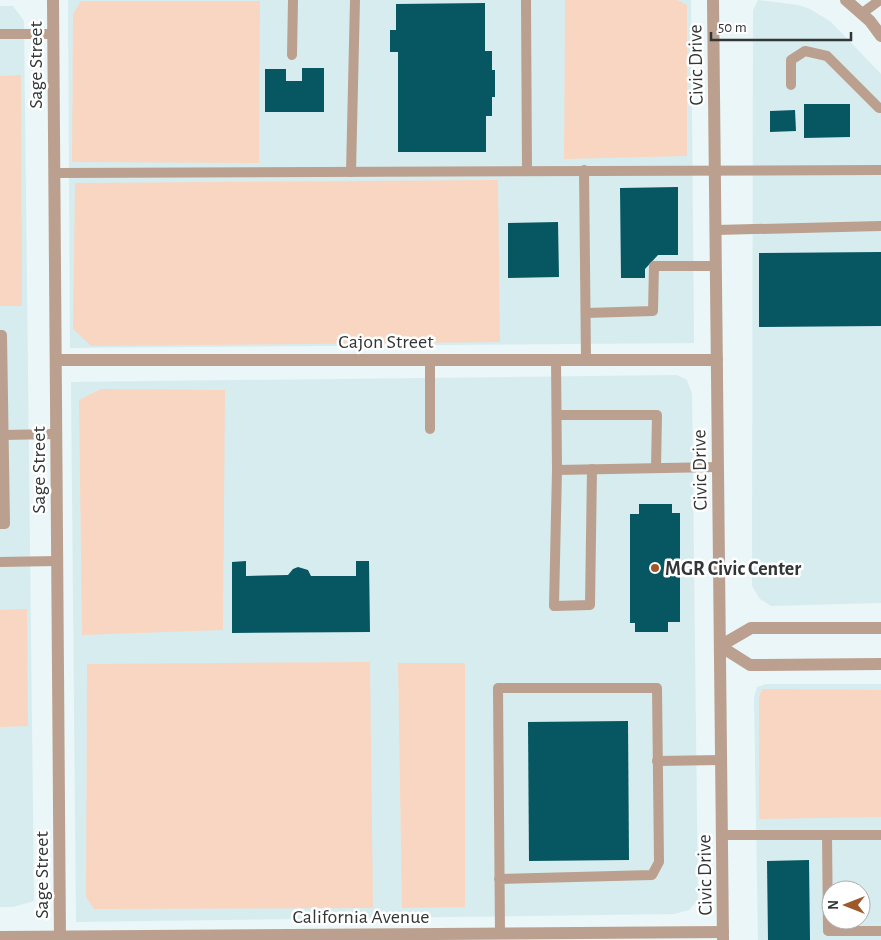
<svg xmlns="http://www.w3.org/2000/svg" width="881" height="940" viewBox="0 0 881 940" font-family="'Alegreya Sans',sans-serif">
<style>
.built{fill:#d7ecef;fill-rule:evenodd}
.green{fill:#f9d6c1}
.building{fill:#065761}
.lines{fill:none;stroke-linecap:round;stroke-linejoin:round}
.service{stroke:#bba08f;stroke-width:10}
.minor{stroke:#bba08f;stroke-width:12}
.tertiary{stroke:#bba08f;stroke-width:12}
.poi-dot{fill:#9d592a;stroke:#fff;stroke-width:2}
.labels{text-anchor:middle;stroke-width:5;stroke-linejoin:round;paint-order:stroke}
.street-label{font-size:20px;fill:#323637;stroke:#fff}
.poi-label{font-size:20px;font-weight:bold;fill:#323637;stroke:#fff;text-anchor:start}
</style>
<rect width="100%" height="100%" fill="#eaf6f7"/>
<g class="built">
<polygon points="68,0 691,0 694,343 70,348"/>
<polygon points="758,0 798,5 810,9 831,22 881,74 881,603 771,606 760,599 752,586 753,10"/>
<polygon points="0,6 13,6 24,21 34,901 13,907 0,907"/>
<polygon points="677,375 687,380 692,394 698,900 689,910 674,914 76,922 71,382"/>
<path d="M766 684H881V940H758L754 697 757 687ZM831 890H861V920H831Z"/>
</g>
<g class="green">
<polygon points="565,0 677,0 687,5 687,156 564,159"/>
<polygon points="81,1 260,1 259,163 72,162 73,14"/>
<polygon points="21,75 22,306 0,306 0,76"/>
<polygon points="498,180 500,342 91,346 73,329 75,183"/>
<polygon points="101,389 225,390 223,630 82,635 79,400"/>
<polygon points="27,609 28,726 0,727 0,610"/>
<polygon points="370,662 373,908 94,909 86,897 87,664"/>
<polygon points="398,663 465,663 465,907 402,908"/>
<polygon points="762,689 881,690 881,817 759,819 759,698"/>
</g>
<g class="building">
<polygon points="485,3 485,51 492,51 492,70 495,70 495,97 492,97 492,116 486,116 486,152 398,152 398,52 390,52 390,30 396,30 396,4"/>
<polygon points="302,68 324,68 324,112 265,112 265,69 286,69 286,81 302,81"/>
<polygon points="804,104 850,104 850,137 804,138"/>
<polygon points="795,110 796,131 770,132 770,111"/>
<polygon points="678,187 678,255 658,255 645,269 645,278 621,278 620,188"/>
<polygon points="558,222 559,277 508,278 508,223"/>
<polygon points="881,252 881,326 759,327 759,253"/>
<polygon points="639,504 672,504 672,513 680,513 680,622 668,622 668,632 635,632 635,623 630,623 630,514 639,514"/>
<polygon points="246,561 246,576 288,575 293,569 298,567 308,570 311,576 356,576 356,561 369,561 370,632 232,633 232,562"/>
<polygon points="628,721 629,860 529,861 528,722"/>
<polygon points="809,860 810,940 768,940 767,861"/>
</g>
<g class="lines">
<g class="service">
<polyline points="526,0 527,171"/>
<polyline points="861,14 880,0"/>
<polyline points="0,34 54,34"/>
<polyline points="292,55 293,0"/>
<polyline points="791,85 791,60 805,51 827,56 879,108 881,108"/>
<polyline points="584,170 586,360"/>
<polyline points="351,172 355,0"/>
<polyline points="55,173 881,170"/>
<polyline points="716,230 881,226"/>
<polyline points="586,313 653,311 654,266 716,266"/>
<polyline points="0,335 2,335 5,524 0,524"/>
<polyline points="430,359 430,429"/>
<polyline points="556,359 557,470 718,467"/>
<polyline points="557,415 657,415 656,468"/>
<polyline points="3,435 56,434"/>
<polyline points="557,470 554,606 590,605 592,469"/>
<polyline points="0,562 57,561"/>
<polyline points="657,761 721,760"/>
<polyline points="722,835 881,835"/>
<polyline points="827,835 828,931 881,931"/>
<polyline points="499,879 652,875 659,862 657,688 498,688 500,934"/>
</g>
<g class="minor">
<polyline points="53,0 60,940"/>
<polyline points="846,0 870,21 881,36"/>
<polyline points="56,360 717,360"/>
<polyline points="0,937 723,932"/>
</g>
<g class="tertiary">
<polyline points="713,0 723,940"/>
<polyline points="720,646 750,665 881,664"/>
<polyline points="720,646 751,628 881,628"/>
</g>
</g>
<circle class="poi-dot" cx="655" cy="568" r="5"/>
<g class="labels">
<g class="street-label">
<text transform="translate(35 65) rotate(-90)" y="7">Sage Street</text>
<text transform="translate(695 65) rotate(-91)" y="7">Civic Drive</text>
<text x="386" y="348">Cajon Street</text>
<text transform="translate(38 470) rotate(-90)" y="7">Sage Street</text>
<text transform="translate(699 470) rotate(-91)" y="7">Civic Drive</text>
<text transform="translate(41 875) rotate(-90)" y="7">Sage Street</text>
<text transform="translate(704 875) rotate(-91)" y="7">Civic Drive</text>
<text x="361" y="923">California Avenue</text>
</g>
<g class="poi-label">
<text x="665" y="575">MGR Civic Center</text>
</g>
</g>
<g transform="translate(846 905) rotate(270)"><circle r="24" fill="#ffffff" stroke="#adafaf"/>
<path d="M0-4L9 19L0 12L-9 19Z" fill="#9d592a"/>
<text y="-8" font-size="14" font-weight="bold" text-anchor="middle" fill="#323637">N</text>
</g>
<path d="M711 32v8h140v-8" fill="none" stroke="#323637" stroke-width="2.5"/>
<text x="718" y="32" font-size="15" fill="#323637" stroke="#ffffff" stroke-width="4" paint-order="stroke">50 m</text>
</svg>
